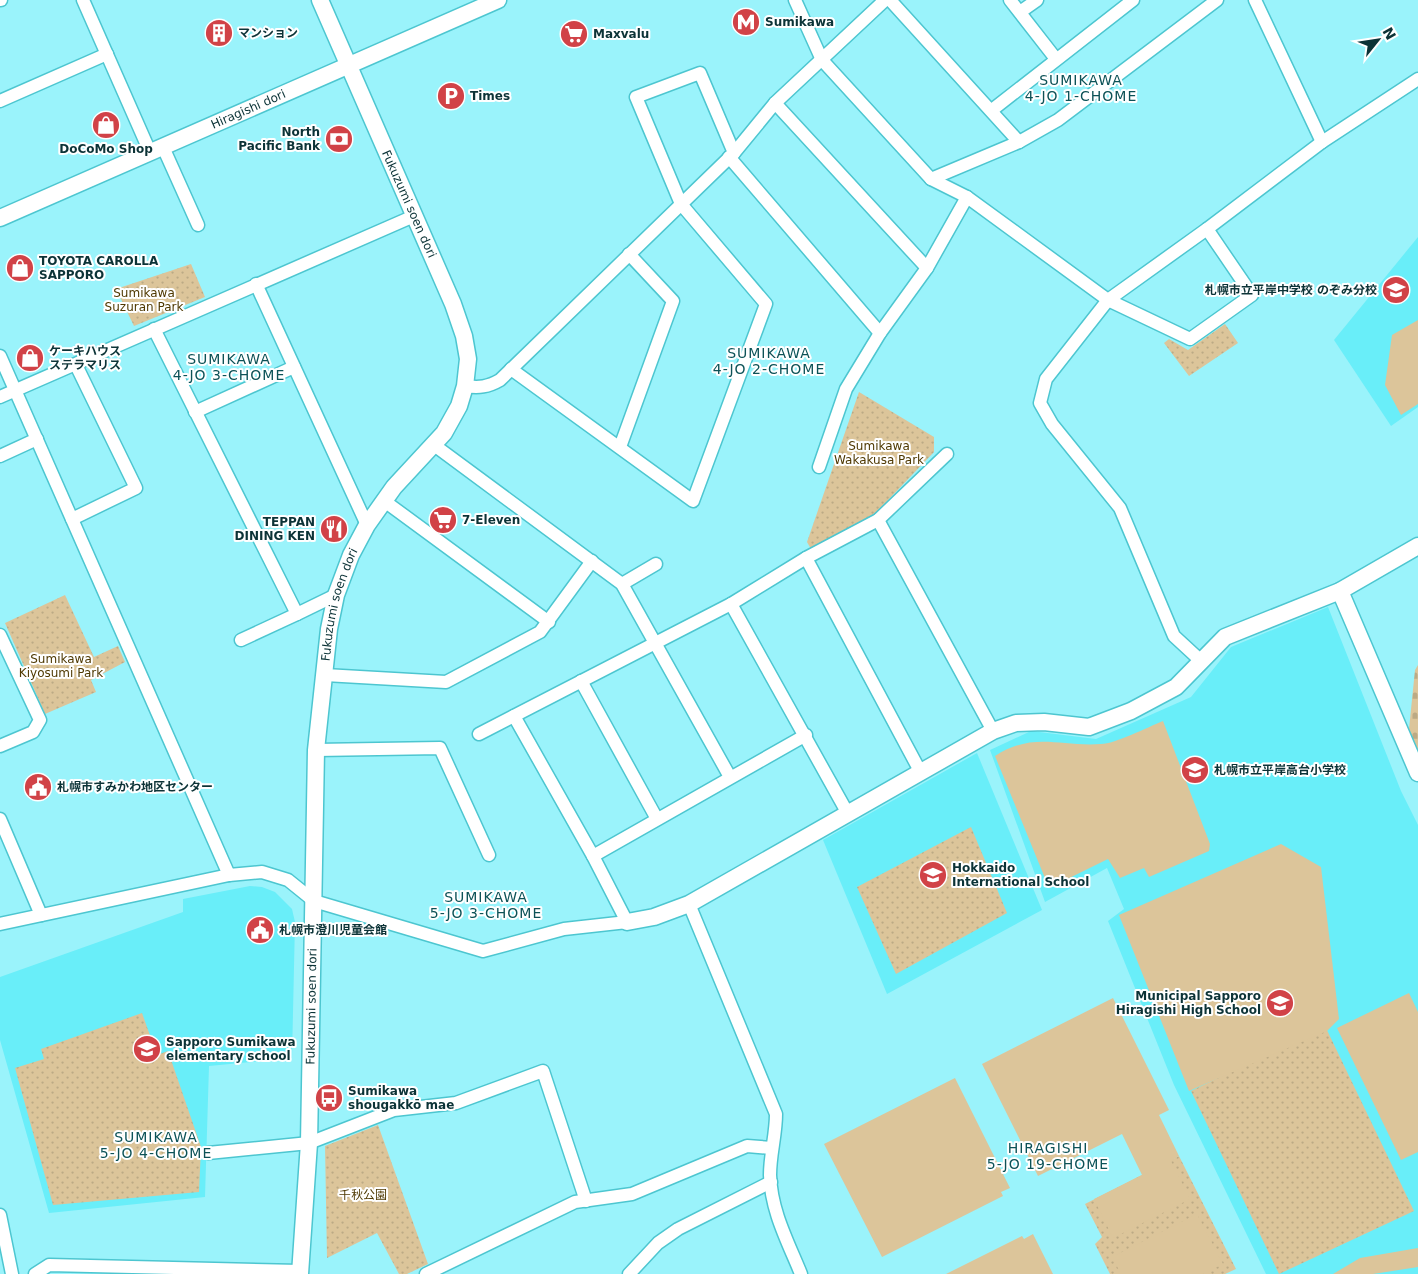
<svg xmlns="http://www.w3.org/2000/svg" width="1418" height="1274" viewBox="0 0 1418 1274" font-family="'DejaVu Sans','Noto Sans JP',sans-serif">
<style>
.built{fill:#69eef9}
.green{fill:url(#green-dots)}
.cemetery{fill:url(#cemetery-stones)}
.pitch{fill:#dcc59a}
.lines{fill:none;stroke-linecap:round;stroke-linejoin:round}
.minor-casing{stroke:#4dc6d0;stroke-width:15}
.tertiary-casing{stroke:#4dc6d0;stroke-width:19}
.minor{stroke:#fff;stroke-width:12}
.tertiary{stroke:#fff;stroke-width:16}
.labels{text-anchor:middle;stroke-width:4;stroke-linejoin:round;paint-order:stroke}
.poi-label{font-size:12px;font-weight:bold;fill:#0c3337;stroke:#fff;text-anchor:start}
.street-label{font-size:12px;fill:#0c3337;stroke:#fff}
.park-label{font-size:12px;fill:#4f3902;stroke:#fff}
.neighbourhood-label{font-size:14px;letter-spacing:1px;fill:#0c5257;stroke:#fff}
</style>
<defs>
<pattern id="green-dots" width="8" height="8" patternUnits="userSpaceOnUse" patternTransform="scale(1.25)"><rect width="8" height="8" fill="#dcc59a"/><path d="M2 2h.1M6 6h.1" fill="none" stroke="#bcaa85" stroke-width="1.8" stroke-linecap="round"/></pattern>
<pattern id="cemetery-stones" width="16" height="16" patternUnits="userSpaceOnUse" patternTransform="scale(1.25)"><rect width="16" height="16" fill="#dcc59a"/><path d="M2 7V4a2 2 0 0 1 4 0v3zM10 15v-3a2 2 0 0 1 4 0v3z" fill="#bcaa85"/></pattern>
</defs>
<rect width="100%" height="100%" fill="#9af3fb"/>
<g class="built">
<polygon points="1418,237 1418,407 1391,426 1334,340"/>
<polygon points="1328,607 1401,791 1418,825 1418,1274 1266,1274 1174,1085 1108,921 1124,909 1107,868 1045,902 990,750 1031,731 1096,739 1191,697 1231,647"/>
<polygon points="977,753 1042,910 887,994 823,840"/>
<polygon points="250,886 262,887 275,892 292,909 295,922 292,1058 209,1066 205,1197 49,1213 0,1040 0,977 183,912 183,899"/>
</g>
<g class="green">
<polygon points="191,264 205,297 134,326 116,289"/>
<polygon points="1225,324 1238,343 1189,376 1164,343 1169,339 1188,350"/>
<polygon points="859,392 934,437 934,452 871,518 811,549 807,542"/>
<polygon points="65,595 94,657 118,646 125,662 91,680 96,692 45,714 5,623"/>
<polygon points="971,827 1007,913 896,974 857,887"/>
<polygon points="142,1013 157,1055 168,1051 201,1147 199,1192 53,1205 15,1068 44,1059 41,1049"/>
<polygon points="1325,1026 1414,1211 1279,1274 1191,1091"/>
<polygon points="378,1125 428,1264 407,1274 399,1274 377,1233 327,1258 325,1146"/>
<polygon points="1179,1156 1236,1269 1225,1274 1110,1274 1095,1244 1102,1237 1085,1204"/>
</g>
<polygon class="cemetery" points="1418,665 1418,751 1409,729 1415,670"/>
<g class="pitch">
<polygon points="1418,320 1418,404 1401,415 1385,385 1392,335"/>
<path d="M1163 721 1210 844 1209 851 1149 877 1144 868 1120 878 1108 859 1049 888 995 756C1034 731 1059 747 1101 744 1115 744 1148 727 1163 721Z"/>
<polygon points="1281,844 1321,867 1339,1019 1327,1031 1189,1091 1119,915"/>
<polygon points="1409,993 1418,1012 1418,1152 1401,1160 1337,1028"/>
<polygon points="1113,998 1169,1110 1159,1115 1179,1156 1171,1161 1190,1199 1113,1238 1094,1199 1142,1175 1122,1134 1038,1176 982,1064"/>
<polygon points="955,1078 1010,1188 1001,1192 1003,1196 882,1257 824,1144"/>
<polygon points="1197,1214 1223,1264 1203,1274 1121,1274 1112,1257"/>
<polygon points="1033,1234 1053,1274 946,1274 1022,1236 1024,1239"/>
<polygon points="1418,1248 1418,1267 1373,1274 1333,1274 1360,1258"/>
</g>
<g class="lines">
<defs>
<g id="minor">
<polyline points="0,0 1,0"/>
<polyline points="83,0 150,152"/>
<polyline points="795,0 822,60 931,179 967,197 1108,300 1190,339 1252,295 1207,229"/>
<polyline points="890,0 1019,142"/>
<polyline points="1010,0 1056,59"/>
<polyline points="1255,0 1322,142"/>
<polyline points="1020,12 1037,0"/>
<polyline points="0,101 107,54"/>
<polyline points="775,103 927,268"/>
<polyline points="992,110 1133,0"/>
<polyline points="163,147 198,225"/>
<polyline points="729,157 880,333"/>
<polyline points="931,179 1019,142 1058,120 1217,0"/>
<polyline points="256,284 367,525"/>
<polyline points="154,329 297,614 336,595"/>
<polyline points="0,356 229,875 262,872 288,880 314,901 483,951 564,929 627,922 593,856 514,716"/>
<polyline points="511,369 693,501 766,304 681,204 636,97 700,73 734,153"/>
<path d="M465 386C479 388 488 387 500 380L734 153 775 103 885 0"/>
<polyline points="0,397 414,216"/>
<polyline points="195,412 294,367"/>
<polyline points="434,445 622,584 730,777"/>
<polyline points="620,447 673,301 629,254"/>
<polyline points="0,456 37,439"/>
<polyline points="819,467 846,389 880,333 927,268 967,197"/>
<polyline points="383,500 549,622"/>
<polyline points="72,519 136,488 76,365"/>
<polyline points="878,520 993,731"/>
<polyline points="806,558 920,771"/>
<polyline points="622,584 656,564"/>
<polyline points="731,604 847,812"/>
<polyline points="0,635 40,720 33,732 0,746"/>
<polyline points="241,640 297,614"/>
<polyline points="1200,660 1174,636 1120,508 1052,424 1040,403 1046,379 1108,300 1207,229 1322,142 1418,79"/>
<polyline points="325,675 446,682 540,632 592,561"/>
<polyline points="581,681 657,819"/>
<polyline points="479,734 731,604 806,558 878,520 947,454"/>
<polyline points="316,750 440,748 489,855"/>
<polyline points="0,819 41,915"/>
<polyline points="593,856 806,735"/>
<path d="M689 904 776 1114C776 1135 770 1154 770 1175 771 1211 788 1242 801 1274"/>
<polyline points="0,924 229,875"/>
<polyline points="208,1153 309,1143 394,1110 456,1103 543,1071 586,1201"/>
<polyline points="0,1215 12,1274"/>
<polyline points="35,1274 49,1265 300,1271"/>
<polyline points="426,1274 575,1202 632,1194 747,1146 772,1148"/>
<polyline points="629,1274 658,1243 678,1229 771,1182"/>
</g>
<g id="tertiary">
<path id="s1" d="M0 218 498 0"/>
<polyline points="1340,591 1418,773"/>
<polyline points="627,922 654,917 689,904 993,731 1016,723 1044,722 1089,727 1131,711 1176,687 1225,637 1340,591 1418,546"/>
<path id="s2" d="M300 1274 309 1143 316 750 329 629 336 595 351 555 367 525 394 487 444 433 459 406 465 386 468 359 464 336 453 304 320 0"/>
</g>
</defs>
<use href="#minor" class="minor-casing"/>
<use href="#tertiary" class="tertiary-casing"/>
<use href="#minor" class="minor"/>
<use href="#tertiary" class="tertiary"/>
</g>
<defs>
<symbol id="metro-disc" viewBox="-11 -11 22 22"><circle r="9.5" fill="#d14247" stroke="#fff"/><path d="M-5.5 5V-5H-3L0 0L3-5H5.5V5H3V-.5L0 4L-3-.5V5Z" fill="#fff"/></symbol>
<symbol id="building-disc" viewBox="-11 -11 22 22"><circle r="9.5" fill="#d14247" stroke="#fff"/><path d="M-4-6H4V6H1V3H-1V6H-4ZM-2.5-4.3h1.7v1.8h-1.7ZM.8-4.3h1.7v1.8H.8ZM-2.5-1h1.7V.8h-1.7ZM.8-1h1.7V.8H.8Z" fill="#fff"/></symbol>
<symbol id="supermarket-disc" viewBox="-11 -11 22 22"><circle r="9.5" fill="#d14247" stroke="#fff"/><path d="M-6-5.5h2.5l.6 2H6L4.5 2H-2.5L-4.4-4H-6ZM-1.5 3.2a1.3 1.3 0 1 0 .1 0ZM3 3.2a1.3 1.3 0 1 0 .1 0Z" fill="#fff"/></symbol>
<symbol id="parking-disc" viewBox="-11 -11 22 22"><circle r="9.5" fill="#d14247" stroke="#fff"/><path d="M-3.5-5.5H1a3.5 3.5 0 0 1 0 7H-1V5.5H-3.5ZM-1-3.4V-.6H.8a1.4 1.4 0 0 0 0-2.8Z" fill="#fff"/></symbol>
<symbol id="shop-disc" viewBox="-11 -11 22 22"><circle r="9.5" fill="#d14247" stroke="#fff"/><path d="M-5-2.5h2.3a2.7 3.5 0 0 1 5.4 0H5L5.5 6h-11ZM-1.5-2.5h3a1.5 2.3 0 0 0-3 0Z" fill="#fff"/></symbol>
<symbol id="bank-disc" viewBox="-11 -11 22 22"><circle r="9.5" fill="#d14247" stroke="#fff"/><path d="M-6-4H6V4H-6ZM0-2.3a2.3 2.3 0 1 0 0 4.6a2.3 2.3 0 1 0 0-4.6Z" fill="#fff"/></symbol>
<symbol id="school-disc" viewBox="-11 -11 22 22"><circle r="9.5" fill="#d14247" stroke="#fff"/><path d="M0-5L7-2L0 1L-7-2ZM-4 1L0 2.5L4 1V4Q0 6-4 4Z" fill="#fff"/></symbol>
<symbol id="restaurant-disc" viewBox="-11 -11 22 22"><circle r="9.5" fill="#d14247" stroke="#fff"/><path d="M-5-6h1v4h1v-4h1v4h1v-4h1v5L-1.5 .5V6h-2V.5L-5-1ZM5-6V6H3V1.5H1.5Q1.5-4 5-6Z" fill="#fff"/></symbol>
<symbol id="civic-disc" viewBox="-11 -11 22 22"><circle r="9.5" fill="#d14247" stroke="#fff"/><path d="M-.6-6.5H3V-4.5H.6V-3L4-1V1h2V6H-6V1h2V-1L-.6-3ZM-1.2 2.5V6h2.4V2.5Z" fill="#fff"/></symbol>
<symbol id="bus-disc" viewBox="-11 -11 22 22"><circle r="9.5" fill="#d14247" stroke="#fff"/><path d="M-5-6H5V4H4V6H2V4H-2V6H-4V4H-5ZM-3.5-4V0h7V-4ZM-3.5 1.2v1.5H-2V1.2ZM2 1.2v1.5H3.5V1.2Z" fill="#fff"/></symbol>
</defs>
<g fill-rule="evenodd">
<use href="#metro-disc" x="730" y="6" width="32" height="32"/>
<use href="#building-disc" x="203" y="17" width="32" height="32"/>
<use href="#supermarket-disc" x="558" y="18" width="32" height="32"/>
<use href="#parking-disc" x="435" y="80" width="32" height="32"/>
<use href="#shop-disc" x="90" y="109" width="32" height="32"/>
<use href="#bank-disc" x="323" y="123" width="32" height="32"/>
<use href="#shop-disc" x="4" y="252" width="32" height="32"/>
<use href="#school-disc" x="1380" y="274" width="32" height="32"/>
<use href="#shop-disc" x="14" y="342" width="32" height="32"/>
<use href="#supermarket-disc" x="427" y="504" width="32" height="32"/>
<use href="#restaurant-disc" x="318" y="513" width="32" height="32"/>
<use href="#school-disc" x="1179" y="754" width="32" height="32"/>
<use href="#civic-disc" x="22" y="771" width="32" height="32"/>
<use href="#school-disc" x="917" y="859" width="32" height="32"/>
<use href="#civic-disc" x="244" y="914" width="32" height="32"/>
<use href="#school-disc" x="1264" y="987" width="32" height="32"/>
<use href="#school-disc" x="131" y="1033" width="32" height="32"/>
<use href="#bus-disc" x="313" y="1082" width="32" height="32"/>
</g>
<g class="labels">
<g class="poi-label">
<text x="765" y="26">Sumikawa</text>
<text x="238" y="37">マンション</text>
<text x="593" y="38">Maxvalu</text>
<text x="470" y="100">Times</text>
<text x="320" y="136" text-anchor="end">North<tspan x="320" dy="14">Pacific Bank</tspan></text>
<text x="106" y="153" text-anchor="middle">DoCoMo Shop</text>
<text x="39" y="265">TOYOTA CAROLLA<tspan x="39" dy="14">SAPPORO</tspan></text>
<text x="1377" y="294" text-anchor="end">札幌市立平岸中学校 のぞみ分校</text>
<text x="49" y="355">ケーキハウス<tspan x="49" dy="14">ステラマリス</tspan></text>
<text x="462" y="524">7-Eleven</text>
<text x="315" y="526" text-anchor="end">TEPPAN<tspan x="315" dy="14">DINING KEN</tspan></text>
<text x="1214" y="774">札幌市立平岸高台小学校</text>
<text x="57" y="791">札幌市すみかわ地区センター</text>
<text x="952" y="872">Hokkaido<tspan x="952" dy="14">International School</tspan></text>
<text x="279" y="934">札幌市澄川児童会館</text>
<text x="1261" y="1000" text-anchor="end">Municipal Sapporo<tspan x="1261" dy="14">Hiragishi High School</tspan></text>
<text x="166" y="1046">Sapporo Sumikawa<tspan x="166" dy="14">elementary school</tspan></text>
<text x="348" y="1095">Sumikawa<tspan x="348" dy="14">shougakkō mae</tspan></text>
</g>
<g class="street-label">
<text dy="4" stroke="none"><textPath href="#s1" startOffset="271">Hiragishi dori</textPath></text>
<text transform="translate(409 204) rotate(66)" y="4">Fukuzumi soen dori</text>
<text dy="4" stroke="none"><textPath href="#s2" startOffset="672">Fukuzumi soen dori</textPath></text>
<text dy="4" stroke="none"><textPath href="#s2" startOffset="268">Fukuzumi soen dori</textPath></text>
</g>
<g class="park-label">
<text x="144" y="297">Sumikawa<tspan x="144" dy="14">Suzuran Park</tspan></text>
<text x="879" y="450">Sumikawa<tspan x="879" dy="14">Wakakusa Park</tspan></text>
<text x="61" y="663">Sumikawa<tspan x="61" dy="14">Kiyosumi Park</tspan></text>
<text x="363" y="1199">千秋公園</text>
</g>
<g class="neighbourhood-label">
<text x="1081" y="85">SUMIKAWA<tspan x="1081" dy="16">4-JO 1-CHOME</tspan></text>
<text x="769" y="358">SUMIKAWA<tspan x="769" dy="16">4-JO 2-CHOME</tspan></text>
<text x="229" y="364">SUMIKAWA<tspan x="229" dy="16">4-JO 3-CHOME</tspan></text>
<text x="486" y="902">SUMIKAWA<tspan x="486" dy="16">5-JO 3-CHOME</tspan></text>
<text x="156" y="1142">SUMIKAWA<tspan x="156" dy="16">5-JO 4-CHOME</tspan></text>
<text x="1048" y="1153">HIRAGISHI<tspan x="1048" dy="16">5-JO 19-CHOME</tspan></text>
</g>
</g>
<g transform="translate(1378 40) rotate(60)" stroke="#ffffff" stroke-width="4" paint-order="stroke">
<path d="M0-4L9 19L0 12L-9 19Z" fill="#0c3337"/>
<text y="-8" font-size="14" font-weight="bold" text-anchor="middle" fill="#0c3337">N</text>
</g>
</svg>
